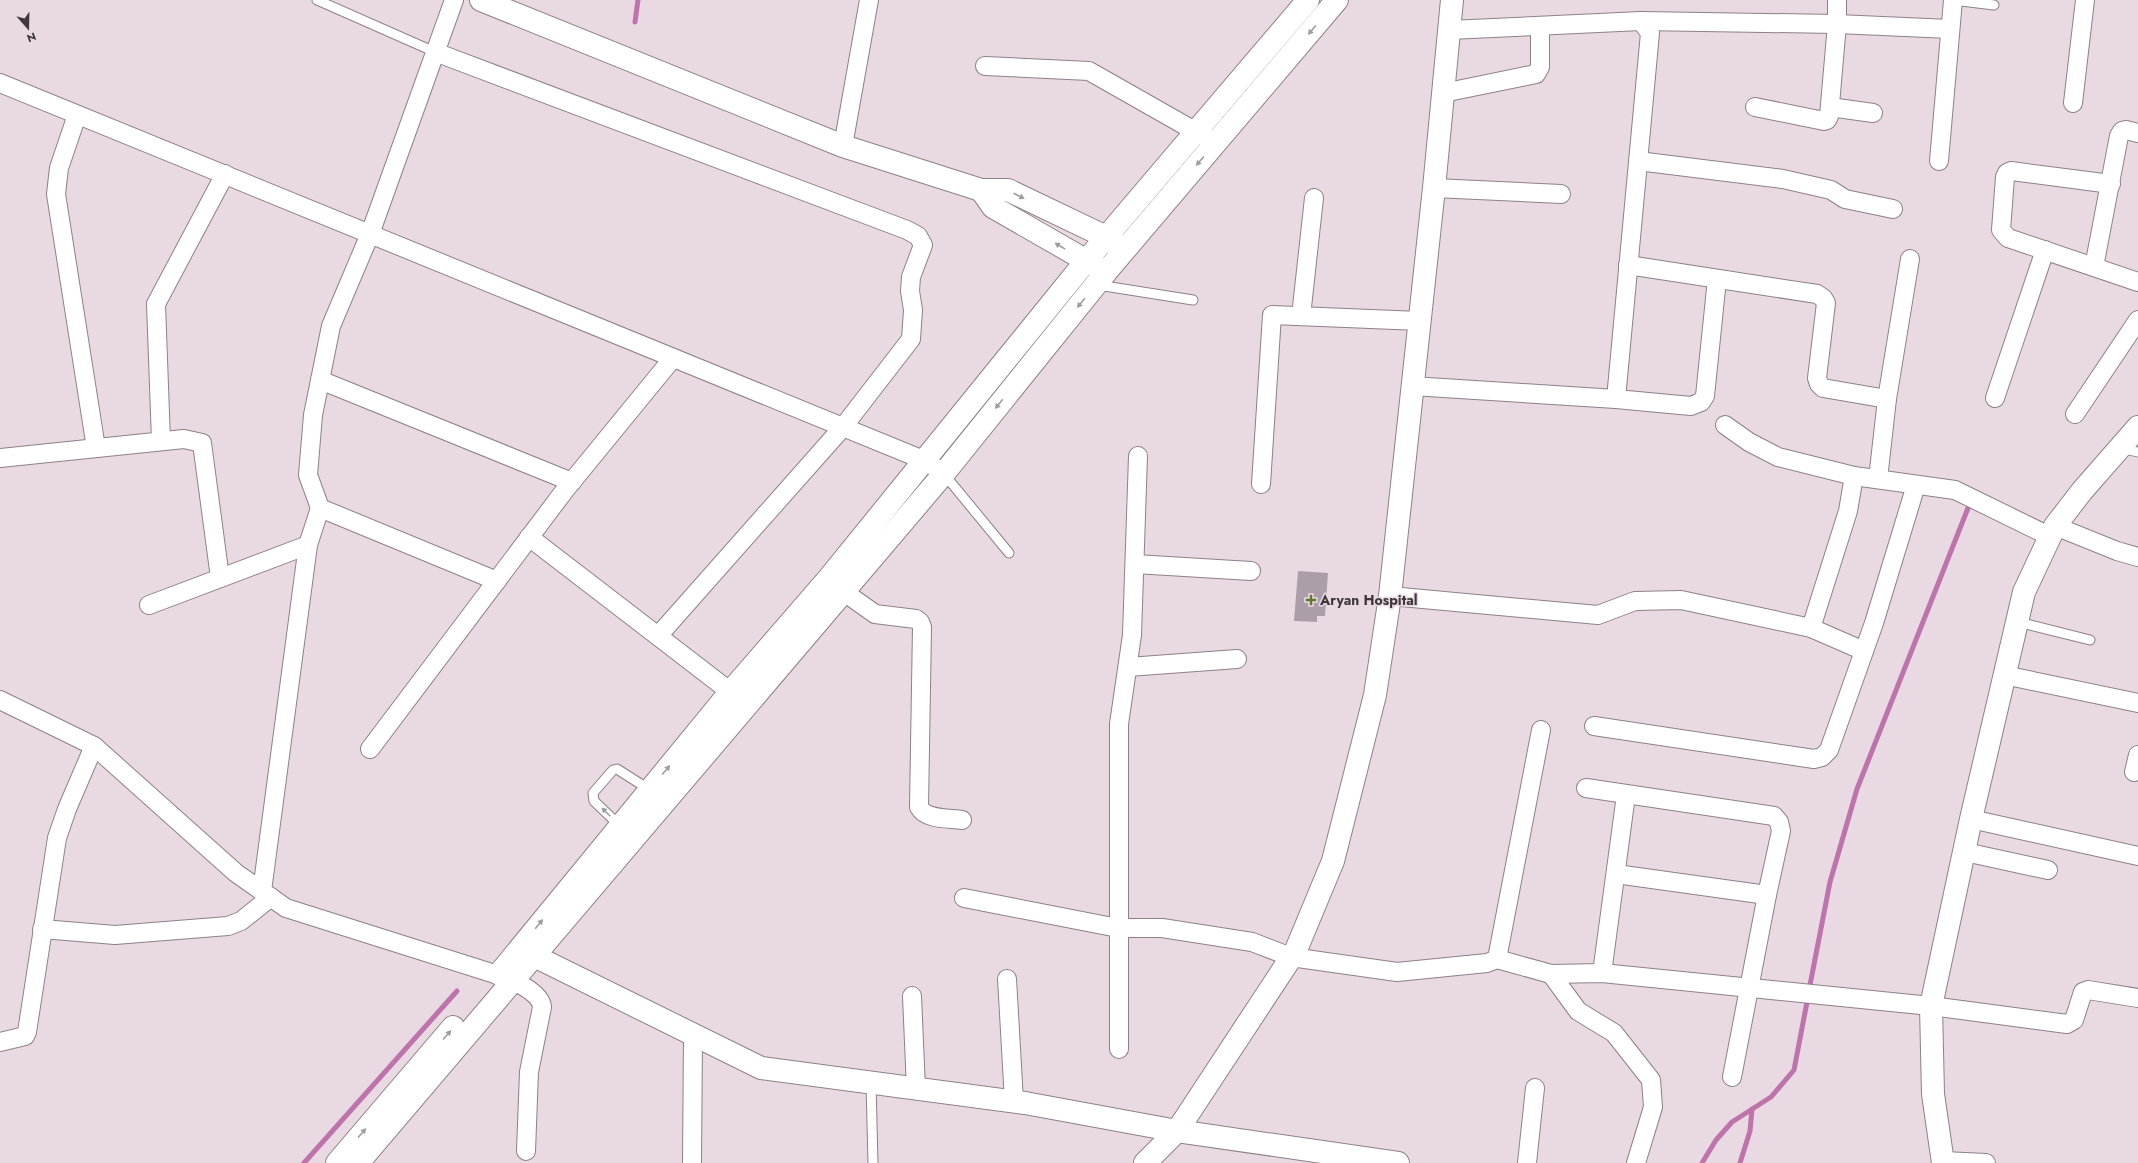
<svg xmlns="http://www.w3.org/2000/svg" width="2138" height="1163" viewBox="0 0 2138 1163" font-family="Jost,sans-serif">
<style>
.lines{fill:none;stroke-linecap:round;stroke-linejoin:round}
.stream{stroke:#be73aa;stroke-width:5}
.building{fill:#ac9ea8}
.lane-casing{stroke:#8e808a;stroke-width:11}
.street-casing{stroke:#8e808a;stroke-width:20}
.secondary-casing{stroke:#8e808a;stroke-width:24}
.primary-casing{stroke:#8e808a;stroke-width:24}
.lane{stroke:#fff;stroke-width:9}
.street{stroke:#fff;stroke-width:18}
.secondary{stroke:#fff;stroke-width:22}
.primary{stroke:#fff;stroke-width:22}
.oneway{fill:#9e9c9e}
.poi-dot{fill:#5e7b30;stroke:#e8d9e3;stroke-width:1.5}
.labels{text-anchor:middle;stroke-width:3;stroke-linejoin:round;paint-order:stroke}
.poi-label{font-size:14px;font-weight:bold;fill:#3e383c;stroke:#e8d9e3;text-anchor:start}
</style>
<rect width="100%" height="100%" fill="#e8d9e3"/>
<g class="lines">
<g class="stream">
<polyline points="635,22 638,0"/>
<polyline points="1810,985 1830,882 1857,789 1968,508"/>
<polyline points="304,1163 457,991"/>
<polyline points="1702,1163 1716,1140 1732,1122 1771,1097 1794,1070 1807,1002"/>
<polyline points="1740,1163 1750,1131 1752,1109"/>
</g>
</g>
<polygon class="building" points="1298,571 1328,573 1325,616 1317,616 1317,622 1294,621"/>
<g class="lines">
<defs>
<g id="lane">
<polyline points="317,0 435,52"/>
<polyline points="1953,0 1994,5"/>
<polyline points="1098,285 1193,300"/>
<polyline points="2120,448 2138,452"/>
<polyline points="944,474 1009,553"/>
<polyline points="2018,622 2090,640"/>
<polyline points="620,826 594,801 593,793 613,770 617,769 650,790"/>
<polyline points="871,1083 873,1163"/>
</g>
<g id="street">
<polyline points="454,0 370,234 331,326 313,415 308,475 320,508 497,581"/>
<polyline points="1641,21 1837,24 1950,29"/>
<polyline points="1449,30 1641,21 1650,33 1616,399"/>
<polyline points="435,52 907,230 918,236 923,245 911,277 910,291 913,310 911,339 843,427 658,636"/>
<polyline points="985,66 1089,71 1207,138"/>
<polyline points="0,83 926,461 943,473"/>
<polyline points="1443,93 1536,74 1540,67 1540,26"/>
<polyline points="2073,103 2085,0"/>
<polyline points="1755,107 1824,121 1827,120 1829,116 1837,24 1837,0"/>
<polyline points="1830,107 1873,113"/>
<polyline points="77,115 59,168 56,194 96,448"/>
<polyline points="843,146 869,0"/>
<polyline points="1638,161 1783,179 1831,190 1845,199 1893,209"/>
<polyline points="1939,161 1953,0"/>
<polyline points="2111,184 2011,171 2007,173 2005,177 2001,230 2008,238 2138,282"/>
<polyline points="1434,188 1561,194"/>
<polyline points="1628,265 1817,294 1823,298 1826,303 1817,378 1819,384 1823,388 1887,399"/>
<polyline points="2094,267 2119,136 2122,131 2126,130 2138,133"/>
<polyline points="1301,316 1314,198"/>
<polyline points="320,380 572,482"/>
<polyline points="1412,386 1616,399 1691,406 1701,402 1705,396 1717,279"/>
<polyline points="1995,398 2045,250"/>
<polyline points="2075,414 2138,320"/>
<polyline points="1725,425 1749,442 1778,457 1854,476 1955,490 2049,536"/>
<polyline points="161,441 156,304 225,174"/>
<polyline points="0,458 184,439 202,443 220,578"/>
<polyline points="1878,479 1887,399 1910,259"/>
<polyline points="1261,484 1272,315 1420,321"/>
<polyline points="2055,526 2117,551 2138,557"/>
<polyline points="529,537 741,700"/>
<polyline points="1135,564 1251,571"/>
<path d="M834 583 844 592 875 614 916 619 920 622 922 627 919 807C926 820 949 818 962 820"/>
<polyline points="1390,596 1598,615 1635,601 1681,600 1811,628 1864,651"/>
<polyline points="149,605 308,545"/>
<polyline points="1811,628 1848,511 1854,476"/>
<polyline points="1128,667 1237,659"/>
<polyline points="2004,675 2138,703"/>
<path d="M0 700 94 746 236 873 286 908 498 975C511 979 541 992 542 1007L529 1072 526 1151"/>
<polyline points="1594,726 1814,759 1822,757 1829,750 1874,623 1916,485"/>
<polyline points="370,749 565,490 673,358"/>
<polyline points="2134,772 2138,755"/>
<polyline points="1586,788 1774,816 1779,822 1781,831 1767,895 1732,1077"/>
<polyline points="1971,819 2138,856"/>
<polyline points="1965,852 2048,870"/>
<polyline points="1616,874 1767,895"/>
<polyline points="262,891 308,545 320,508"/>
<polyline points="964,898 1118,928 1162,928 1252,942 1291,957 1397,972 1487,963 1497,959 1541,730"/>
<polyline points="42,929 115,935 228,926 241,921 271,897"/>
<polyline points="1497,959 1551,974 1602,973 1931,1006 2067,1024 2074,1020 2083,992 2088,990 2138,998"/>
<polyline points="1602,973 1626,795"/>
<polyline points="1551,974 1578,1011 1614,1033 1651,1080 1653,1107 1636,1163"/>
<polyline points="1007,979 1014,1101"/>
<polyline points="912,996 916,1089"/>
<polyline points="0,1042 25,1036 27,1032 57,838 67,809 94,746"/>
<polyline points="1119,1049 1119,724 1132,635 1138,456"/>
<polyline points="1943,1161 1986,1163"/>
<polyline points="692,1163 693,1035"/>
<polyline points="1527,1163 1535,1088"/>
</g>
<g id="secondary">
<polyline points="481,0 843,146 981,190 1008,190 1106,237 1124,250"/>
<polyline points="981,190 993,207 1106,272"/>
<polyline points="520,949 761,1068 1025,1103 1177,1131 1398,1163"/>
<polyline points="1145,1163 1177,1131 1296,950 1333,861 1375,695 1390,596 1434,188 1452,0"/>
<polyline points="1943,1163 1933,1094 1931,1006 1971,819 2024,592 2055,526 2082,491 2138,427"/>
</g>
<g id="primary">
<polyline points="499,974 731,691 829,578 1086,261 1308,0"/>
<polyline points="337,1163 453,1027"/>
<polyline points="358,1163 941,477 1106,272 1337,0"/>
</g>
</defs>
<use href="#lane" class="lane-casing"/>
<use href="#street" class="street-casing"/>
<use href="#secondary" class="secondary-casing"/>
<use href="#primary" class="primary-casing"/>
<use href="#lane" class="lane"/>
<use href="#street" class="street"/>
<use href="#secondary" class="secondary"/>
<use href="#primary" class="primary"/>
</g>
<defs><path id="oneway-solid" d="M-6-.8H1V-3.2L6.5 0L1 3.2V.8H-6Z"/></defs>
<g class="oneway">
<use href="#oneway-solid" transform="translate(1312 30) rotate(130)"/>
<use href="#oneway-solid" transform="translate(1200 161) rotate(130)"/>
<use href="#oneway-solid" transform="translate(1019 196) rotate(27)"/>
<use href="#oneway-solid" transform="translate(1060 246) rotate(-149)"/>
<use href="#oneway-solid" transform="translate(1081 303) rotate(129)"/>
<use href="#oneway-solid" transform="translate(999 404) rotate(129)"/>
<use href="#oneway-solid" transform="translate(666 770) rotate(-50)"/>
<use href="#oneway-solid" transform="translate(606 812) rotate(-135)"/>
<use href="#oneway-solid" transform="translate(539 924) rotate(-51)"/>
<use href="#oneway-solid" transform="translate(447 1035) rotate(-49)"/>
<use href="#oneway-solid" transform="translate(362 1133) rotate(-49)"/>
</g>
<path class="poi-dot" d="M1309 594h4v4h4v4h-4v4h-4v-4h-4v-4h4z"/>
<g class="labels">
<g class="poi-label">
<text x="1320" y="605">Aryan Hospital</text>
</g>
</g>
<g transform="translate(28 28) rotate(160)" stroke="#e8d9e3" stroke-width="3" paint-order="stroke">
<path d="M0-3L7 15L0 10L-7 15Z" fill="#3e383c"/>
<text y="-6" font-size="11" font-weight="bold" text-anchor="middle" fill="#3e383c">N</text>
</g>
</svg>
